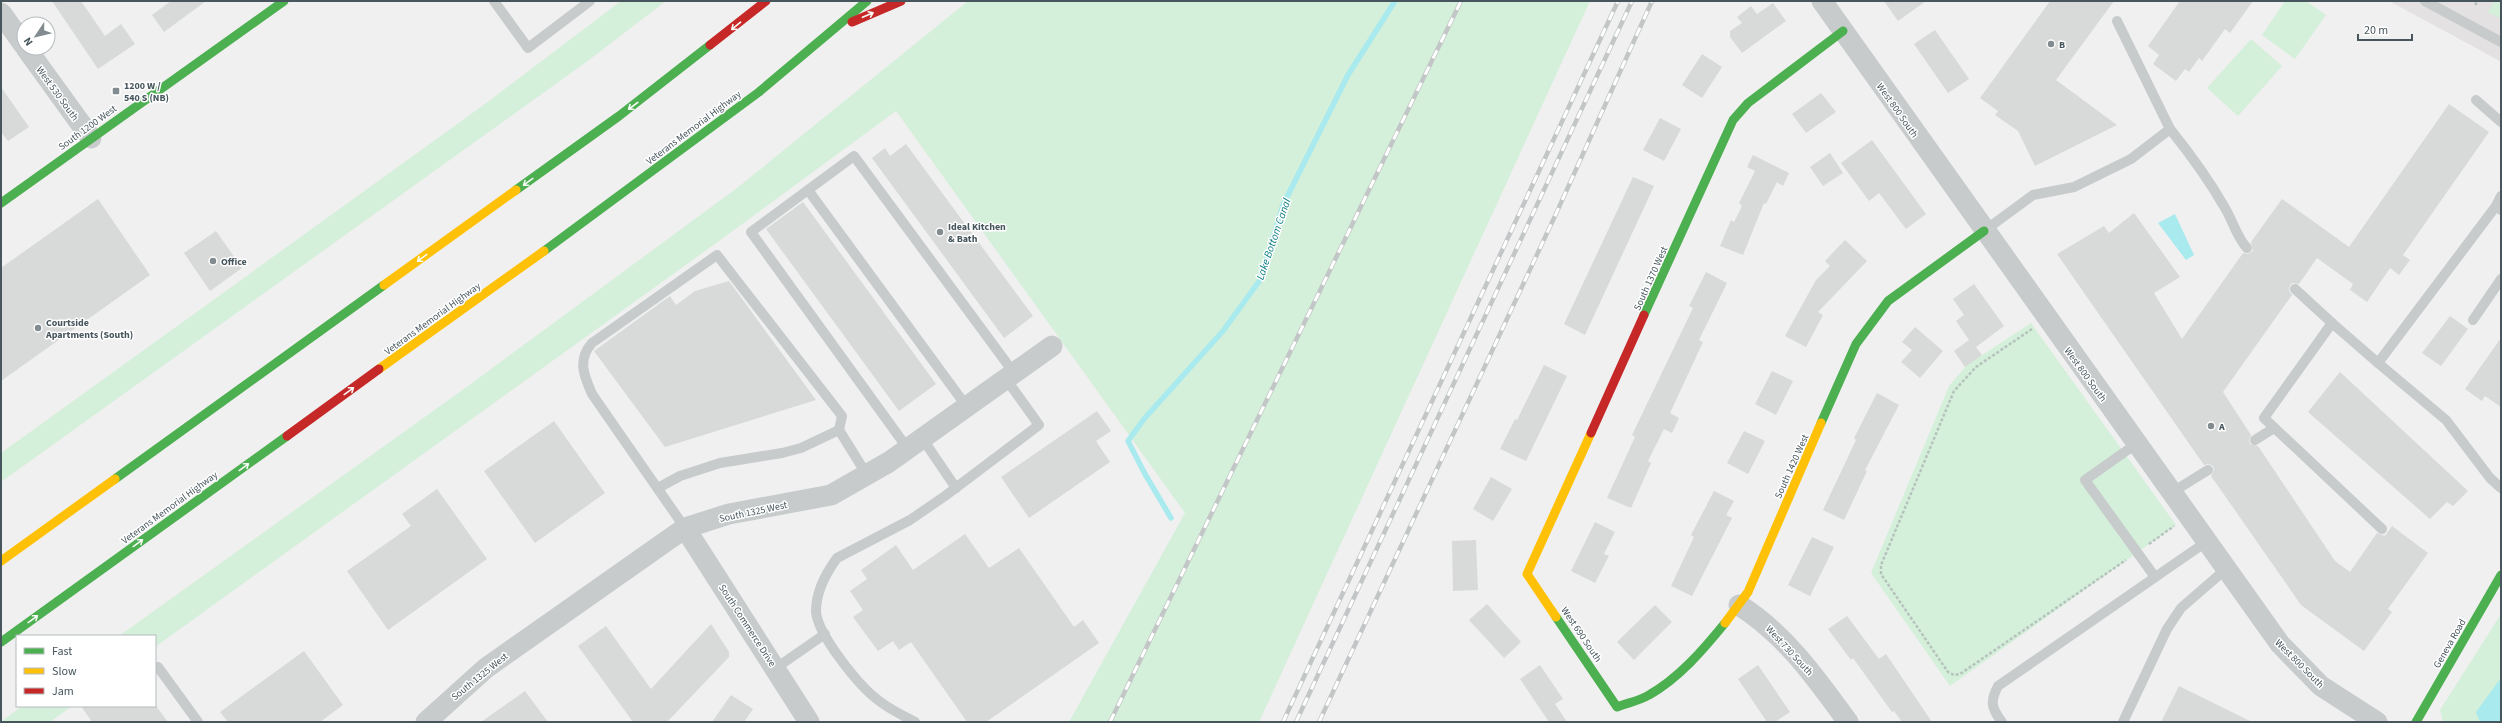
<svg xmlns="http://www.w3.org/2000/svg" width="2502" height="723" viewBox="0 0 2502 723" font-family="'Source Sans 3',sans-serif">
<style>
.education{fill:#e3e1e2}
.green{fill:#d4efda}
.water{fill:#a9eaee}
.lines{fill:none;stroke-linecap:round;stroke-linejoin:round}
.stream{stroke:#a9eaee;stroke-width:5.5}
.building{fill:#d8d9d9}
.path{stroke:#b6c3bd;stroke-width:2.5;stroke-dasharray:3 2;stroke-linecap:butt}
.lane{stroke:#c7cbcc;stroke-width:10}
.street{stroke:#c7cbcc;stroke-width:21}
.fast{stroke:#4caf50;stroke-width:9}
.slow{stroke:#ffc107;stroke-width:9}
.jam{stroke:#c62828;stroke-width:9}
.rail-casing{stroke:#c3c6c6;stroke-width:4.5}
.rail{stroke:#fff;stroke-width:3;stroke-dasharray:9;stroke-linecap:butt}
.oneway{stroke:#f6fbf6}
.poi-dot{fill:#828c90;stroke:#fff;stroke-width:1.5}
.labels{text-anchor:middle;stroke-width:3;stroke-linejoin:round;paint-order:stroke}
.poi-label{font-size:10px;font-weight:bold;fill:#47565d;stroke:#fff;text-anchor:start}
.street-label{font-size:10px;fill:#47565d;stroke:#fff}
.water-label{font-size:11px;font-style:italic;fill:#0c7f84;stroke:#fff}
</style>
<rect width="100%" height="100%" fill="#f1f0f0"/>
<polygon class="education" points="2389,1 2501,1 2501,62 2476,48"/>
<g class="green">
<polygon points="621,1 666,1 589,60 1,482 1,453 485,104"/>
<polygon points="968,1 1590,1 1259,722 1069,722 1185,513 896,111 719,241 155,647 155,636 119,636 468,386 737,188"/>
<polygon points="2285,1 2306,1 2326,15 2295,59 2262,35"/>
<polygon points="2494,1 2501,1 2501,19 2488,12"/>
<polygon points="2251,39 2282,66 2238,116 2207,88"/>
<polygon points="2031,323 2176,525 1950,686 1871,573 1949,386 1967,365"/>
<polygon points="2501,614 2501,722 2443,722 2440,710"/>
<polygon points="22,706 72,706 50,722 1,722"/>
</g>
<g class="water">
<polygon points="2175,214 2194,255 2186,260 2158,223"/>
<polygon points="2501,678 2501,722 2480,722 2476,712"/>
</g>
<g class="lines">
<polyline class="stream" points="1171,518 1145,474 1128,441 1144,419 1223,331 1260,280 1283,205 1348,75 1395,1"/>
</g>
<g class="building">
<polygon points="52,1 81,1 105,36 121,24 135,44 98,69"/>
<polygon points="171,1 206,1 164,32 152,15"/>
<polygon points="1884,1 1926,1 1898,21"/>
<polygon points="2050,1 2114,1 2056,80 2117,125 2035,166 2018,131 1995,115 1998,111 1980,98"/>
<polygon points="2180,1 2253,1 2230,33 2225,29 2202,61 2199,58 2189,72 2185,69 2176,81 2153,64 2159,55 2148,46"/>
<polygon points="1773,3 1786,21 1742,53 1730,37 1730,31 1742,23 1737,17 1751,6 1757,14"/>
<polygon points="1935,30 1969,79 1948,93 1914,44"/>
<polygon points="1702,54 1722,67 1702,98 1682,85"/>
<polygon points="1,87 29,127 8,141 1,132"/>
<polygon points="1821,93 1836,112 1806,133 1792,114"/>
<polygon points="2449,104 2489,132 2403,255 2410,260 2399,275 2390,268 2367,302 2350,290 2353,284 2317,258 2299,284 2293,283 2290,285 2289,291 2292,295 2223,392 2251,435 2249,440 2250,444 2258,446 2335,561 2350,572 2377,533 2385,536 2392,526 2428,553 2388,609 2392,612 2364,651 2301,605 2211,476 2214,470 2213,466 2208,464 2204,465 2057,254 2104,226 2109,233 2134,213 2180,277 2154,293 2182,339 2243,253 2248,254 2253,251 2251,242 2282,199 2349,247"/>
<polygon points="1660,118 1681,129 1664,161 1643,150"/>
<polygon points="1872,140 1926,214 1906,229 1879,193 1869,201 1841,163"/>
<polygon points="906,144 1033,316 1004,338 872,158 885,148 890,156"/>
<polygon points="1830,153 1843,173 1823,186 1810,167"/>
<polygon points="1753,155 1789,173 1783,186 1777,182 1766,204 1764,203 1743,255 1720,246 1731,220 1734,222 1742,206 1739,203 1755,171 1747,167"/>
<polygon points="1633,177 1654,186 1585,335 1564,324"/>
<polygon points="98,199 150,275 1,381 1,268"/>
<polygon points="803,202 936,384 899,411 766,229"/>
<polygon points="216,231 242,268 210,291 184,253"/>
<polygon points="1845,240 1867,261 1818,312 1823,315 1806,347 1785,336 1816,280 1830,266 1825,261"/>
<polygon points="1706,272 1727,283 1699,340 1703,342 1670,413 1679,418 1672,433 1664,429 1648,461 1651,463 1631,508 1607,498 1635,437 1632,435 1693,308 1689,306"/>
<polygon points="729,281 816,400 665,447 594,351 670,296 676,305 695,291"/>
<polygon points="1974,284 2004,326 1976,347 1982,355 1965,367 1954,351 1969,340 1956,321 1964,315 1953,299"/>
<polygon points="2450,316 2468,329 2441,366 2422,353"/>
<polygon points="1915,327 1943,351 1920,378 1901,362 1912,350 1902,342"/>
<polygon points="2501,338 2501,407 2485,396 2482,401 2465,389"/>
<polygon points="1544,365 1567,376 1526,461 1500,449 1515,419 1517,420"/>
<polygon points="1772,371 1793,381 1776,415 1755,404"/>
<polygon points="2340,372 2468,491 2453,506 2447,502 2430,519 2308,412"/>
<polygon points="1877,393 1899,405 1865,470 1867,471 1844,520 1823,510 1856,440 1854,438"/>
<polygon points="1097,411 1111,431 1096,441 1110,462 1029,518 1001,477"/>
<polygon points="554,421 605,493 535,543 484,471"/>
<polygon points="1744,431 1765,441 1748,474 1727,463"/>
<polygon points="1491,477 1512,489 1493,521 1473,509"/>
<polygon points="437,489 487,559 388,630 347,571 411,526 402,514"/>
<polygon points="1714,491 1734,501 1726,515 1732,518 1692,596 1671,586 1694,537 1691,535"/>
<polygon points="1595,522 1615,532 1604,554 1609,556 1595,583 1571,571"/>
<polygon points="965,534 989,568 1019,548 1074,627 1083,620 1099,643 986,722 967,722 911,642 899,650 893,641 878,651 853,617 863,610 850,591 867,579 861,570 896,545 913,570"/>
<polygon points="1812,537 1834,547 1810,596 1788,585"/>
<polygon points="1476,540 1478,590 1453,591 1452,541"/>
<polygon points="1487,604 1521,642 1504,658 1469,620"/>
<polygon points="1655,605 1672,622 1634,660 1617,642"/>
<polygon points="1847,616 1879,659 1886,654 1932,722 1902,722 1894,711 1892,712 1853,658 1851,660 1828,629"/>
<polygon points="711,624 729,652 729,657 667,722 633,722 578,646 606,626 651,689"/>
<polygon points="304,651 343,705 320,722 228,722 220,712"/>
<polygon points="1540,665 1563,699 1555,704 1567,722 1549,722 1520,679"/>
<polygon points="1758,665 1790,712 1775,722 1767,722 1738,679"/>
<polygon points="2179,686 2252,722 2161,722"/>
<polygon points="525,691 548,722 481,722"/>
<polygon points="731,695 753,709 744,722 712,722"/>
<polygon points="81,706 156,706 168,722 92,722"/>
</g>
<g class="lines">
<g class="path">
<polyline points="2475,5 2478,1"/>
<polyline points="2032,329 1976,367 1954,391 1881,565 1881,574 1948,672 1954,675 1960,674 2126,560"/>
<polyline points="2149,544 2174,526"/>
</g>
<g class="lane">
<polyline points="494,1 528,48 590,1"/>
<polyline points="2425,1 2501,42"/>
<polyline points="2476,100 2501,122"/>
<path d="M2170 129C2191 155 2209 180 2225 208 2233 221 2236 236 2247 248"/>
<polyline points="808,190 967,407"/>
<polyline points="2496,206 2501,196"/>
<polyline points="2501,210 2496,206 2378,363 2446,420 2490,478 2501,488"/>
<polyline points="1984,231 2033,195 2074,187 2131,159 2170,129 2117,21"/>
<polyline points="2295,289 2332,323"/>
<polyline points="2473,320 2501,279"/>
<polyline points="2378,363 2332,323 2264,418 2382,529"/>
<polyline points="922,438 956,488"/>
<polyline points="2255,440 2274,428"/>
<polyline points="2136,444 2085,480 2155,577"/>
<polyline points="908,449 751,232 854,156 1014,373"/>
<polyline points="658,488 680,476 720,463 782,453 801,448 839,430 867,475"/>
<polyline points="2171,493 2208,470"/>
<path d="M685 528 592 394C584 376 577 360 592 343L717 255 842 416 839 430"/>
<polyline points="158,667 198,722"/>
<polyline points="776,668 825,634"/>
<path d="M915 722C902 715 889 709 878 700 859 686 817 634 816 611 816 592 826 573 837 558L910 520 945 496 1039 425 1006 379"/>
<path d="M2002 722C1991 708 1990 701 1998 686L2206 542"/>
<polyline points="2123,722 2167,629 2181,608 2226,569"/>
</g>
<g class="street">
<polyline points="1822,1 2280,644 2321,686 2377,722"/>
<polyline points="1,13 24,45"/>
<polyline points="26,48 91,138"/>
<polyline points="685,528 809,722"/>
<path d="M1739 605C1785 634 1816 678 1848 722"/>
<polyline points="426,722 486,668 685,528 729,514 831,495 889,462 1052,346"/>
</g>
<g class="fast">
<polyline points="516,190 619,116 710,45"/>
<polyline points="1,203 284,1"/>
<polyline points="544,251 759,92 867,1"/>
<polyline points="1644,315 1733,120 1748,103 1843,31"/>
<polyline points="1821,423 1856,344 1888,301 1984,231"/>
<polyline points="115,479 384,285"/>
<path d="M1556 617 1617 707C1627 703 1639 701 1649 695 1679 678 1703 650 1725 623"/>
<polyline points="1,642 287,436"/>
<polyline points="2416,722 2501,575"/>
</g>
<g class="slow">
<polyline points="384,285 516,190"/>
<polyline points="379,369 544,251"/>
<polyline points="1,561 115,479"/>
<polyline points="1556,617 1527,574 1591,433"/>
<polyline points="1725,623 1748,592 1821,423"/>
</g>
<g class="jam">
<polyline points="852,22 901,1"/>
<polyline points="710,45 766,1"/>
<polyline points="1591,433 1644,315"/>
<polyline points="287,436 379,369"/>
</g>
<defs>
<g id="rail">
<polyline points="1110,722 1461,1"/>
<polyline points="1283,722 1618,1"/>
<polyline points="1296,722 1632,1"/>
<polyline points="1319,722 1555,216 1652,1"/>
</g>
</defs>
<use href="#rail" class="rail-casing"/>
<use href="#rail" class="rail"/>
</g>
<defs><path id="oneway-shaft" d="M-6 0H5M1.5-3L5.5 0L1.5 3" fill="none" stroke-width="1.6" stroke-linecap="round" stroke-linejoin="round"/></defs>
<g class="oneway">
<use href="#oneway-shaft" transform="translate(868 15) rotate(-23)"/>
<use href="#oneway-shaft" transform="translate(736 26) rotate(140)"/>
<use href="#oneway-shaft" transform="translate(633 106) rotate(143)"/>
<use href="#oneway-shaft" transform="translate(528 182) rotate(144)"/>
<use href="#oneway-shaft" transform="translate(422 258) rotate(144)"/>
<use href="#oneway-shaft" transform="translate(349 391) rotate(-36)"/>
<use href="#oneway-shaft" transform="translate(244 467) rotate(-36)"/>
<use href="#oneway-shaft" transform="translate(138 543) rotate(-36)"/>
<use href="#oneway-shaft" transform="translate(33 619) rotate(-36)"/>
</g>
<g class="poi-dot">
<circle cx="2051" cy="44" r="4"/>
<rect x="112" y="87" width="8" height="8" rx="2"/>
<circle cx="940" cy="232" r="4"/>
<circle cx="213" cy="261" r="4"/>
<circle cx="38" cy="328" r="4"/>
<circle cx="2211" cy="426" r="4"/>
</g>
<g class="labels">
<g class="poi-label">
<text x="2059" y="48">B</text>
<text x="124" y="89">1200 W /<tspan x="124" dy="12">540 S (NB)</tspan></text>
<text x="948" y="230">Ideal Kitchen<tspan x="948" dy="12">&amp; Bath</tspan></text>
<text x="221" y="265">Office</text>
<text x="46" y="326">Courtside<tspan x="46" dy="12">Apartments (South)</tspan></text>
<text x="2219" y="430">A</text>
</g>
<g class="street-label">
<text transform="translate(58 93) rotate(54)" y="4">West 530 South</text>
<text transform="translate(1898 110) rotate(55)" y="4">West 800 South</text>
<text transform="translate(87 127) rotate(-36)" y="4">South 1200 West</text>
<text transform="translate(693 127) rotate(-37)" y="4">Veterans Memorial Highway</text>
<text transform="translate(1650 278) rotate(-66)" y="4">South 1370 West</text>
<text transform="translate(432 318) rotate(-36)" y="4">Veterans Memorial Highway</text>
<text transform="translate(2086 374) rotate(54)" y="4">West 800 South</text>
<text transform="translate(1791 466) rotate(-66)" y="4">South 1420 West</text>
<text transform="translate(169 507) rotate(-36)" y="4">Veterans Memorial Highway</text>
<text transform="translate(753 511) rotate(-12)" y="4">South 1325 West</text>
<text transform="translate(748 625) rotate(57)" y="4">South Commerce Drive</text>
<text transform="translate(1582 634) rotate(56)" y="4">West 690 South</text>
<text transform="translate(2449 643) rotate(-60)" y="4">Geneva Road</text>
<text transform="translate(1790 650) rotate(47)" y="4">West 730 South</text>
<text transform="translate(2300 663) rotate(45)" y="4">West 800 South</text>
<text transform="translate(479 676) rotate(-39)" y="4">South 1325 West</text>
</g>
<g class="water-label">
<text transform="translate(1273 239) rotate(-71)" y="4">Lake Bottom Canal</text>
</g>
</g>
<rect width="2502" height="723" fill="none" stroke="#47565d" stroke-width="4"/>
<rect x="16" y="635" width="140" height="72" fill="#ffffff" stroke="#b5bbbe"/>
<rect x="24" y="648" width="20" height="6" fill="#4caf50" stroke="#b5bbbe"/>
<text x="52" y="655" font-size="12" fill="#47565d">Fast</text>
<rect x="24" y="668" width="20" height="6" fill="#ffc107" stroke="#b5bbbe"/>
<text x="52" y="675" font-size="12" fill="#47565d">Slow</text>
<rect x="24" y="688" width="20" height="6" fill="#c62828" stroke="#b5bbbe"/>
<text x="52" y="695" font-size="12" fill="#47565d">Jam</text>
<g transform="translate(36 36) rotate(235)"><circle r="19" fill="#ffffff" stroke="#b5bbbe"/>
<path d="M0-3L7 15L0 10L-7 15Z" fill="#828c90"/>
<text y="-6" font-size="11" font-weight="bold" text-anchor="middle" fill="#47565d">N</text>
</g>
<path d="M2358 34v6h54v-6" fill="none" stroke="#47565d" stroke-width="2"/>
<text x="2364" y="34" font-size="12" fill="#47565d" stroke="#ffffff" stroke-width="3" paint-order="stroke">20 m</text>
</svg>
